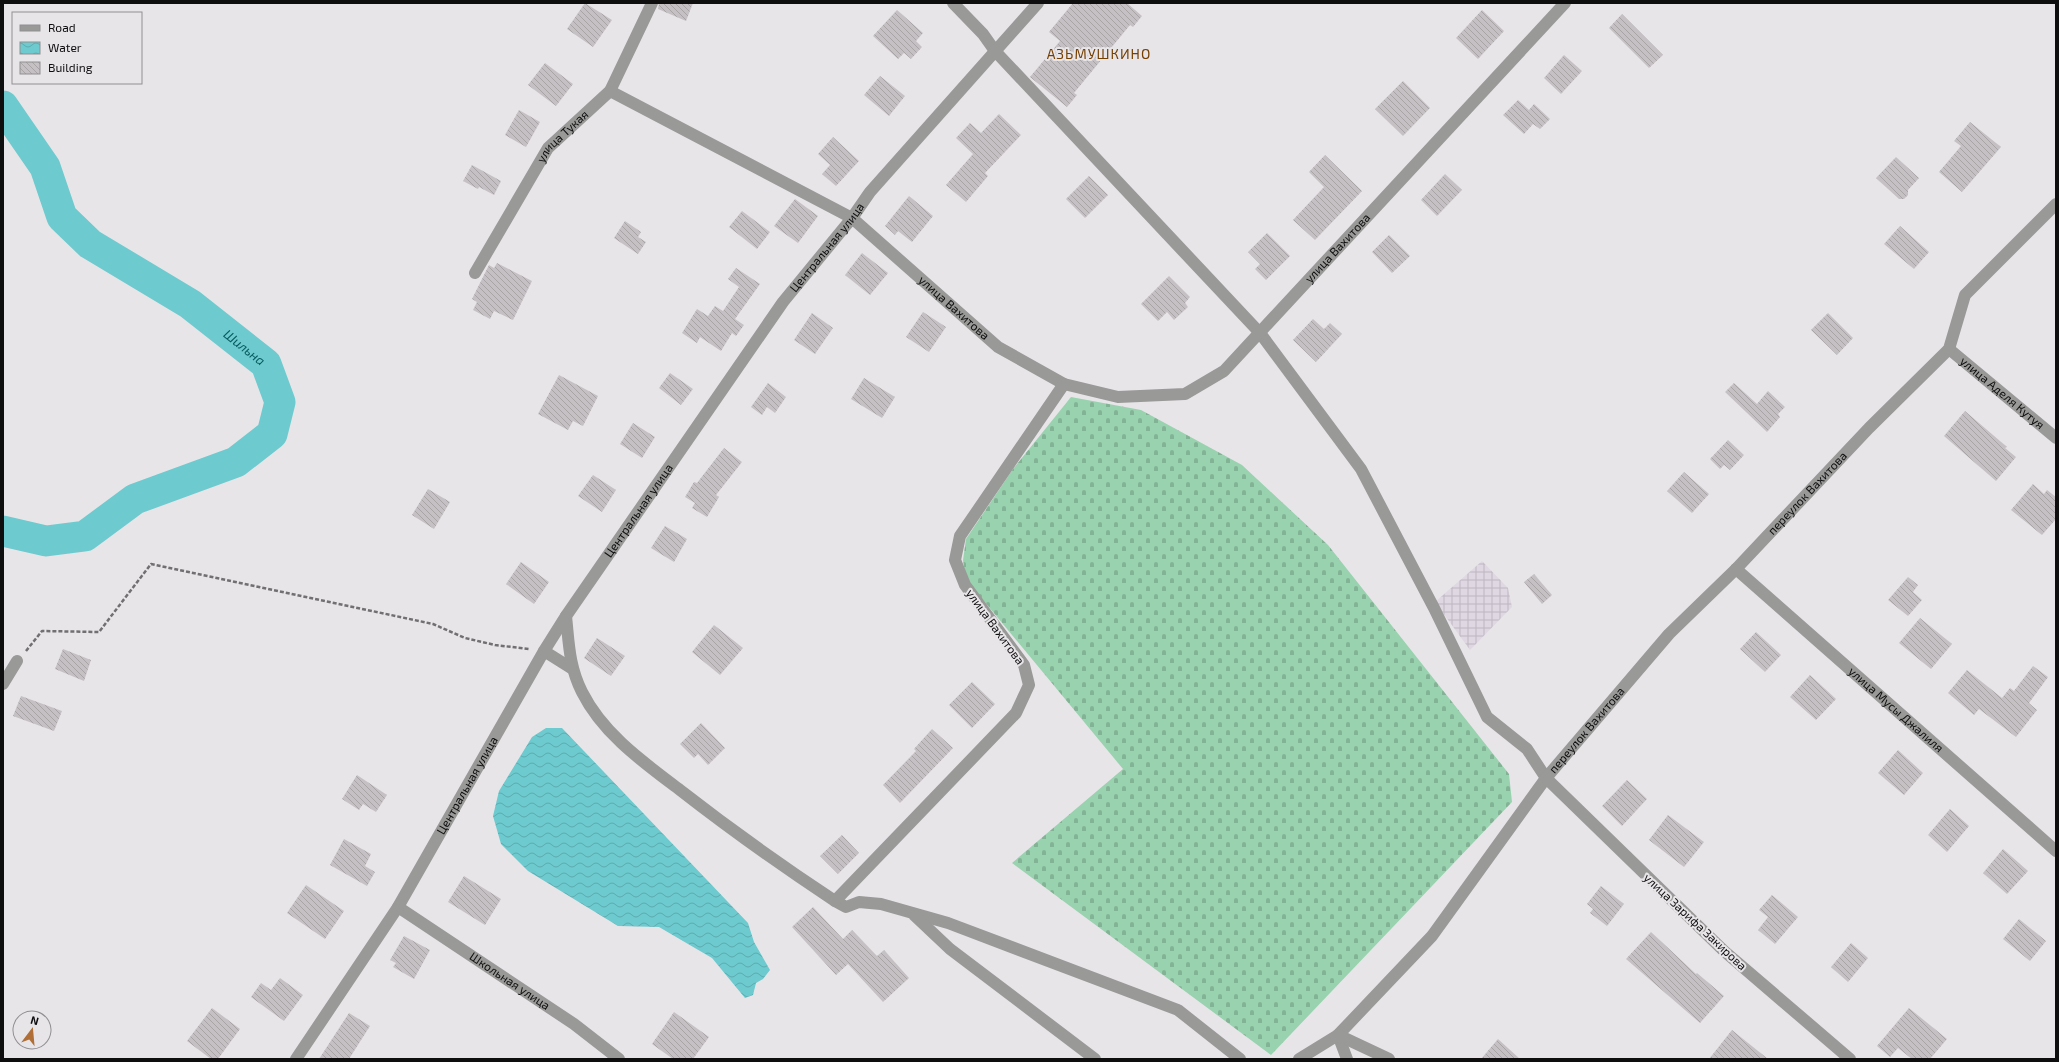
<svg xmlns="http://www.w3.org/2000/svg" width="2059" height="1062" viewBox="0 0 2059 1062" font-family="'Exo 2',sans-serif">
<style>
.industrial{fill:url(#industrial-grid)}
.cemetery{fill:url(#cemetery-stones)}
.water{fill:url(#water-waves)}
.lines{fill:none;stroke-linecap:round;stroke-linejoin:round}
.river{stroke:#6dcace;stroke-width:31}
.building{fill:url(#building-back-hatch)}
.path{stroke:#716f71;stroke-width:2.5;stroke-dasharray:4 2;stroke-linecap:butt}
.minor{stroke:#999997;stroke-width:12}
.labels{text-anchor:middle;stroke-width:4;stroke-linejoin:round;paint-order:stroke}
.street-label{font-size:12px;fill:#0f0e0f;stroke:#e8e5e9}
.water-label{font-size:13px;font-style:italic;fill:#075c5f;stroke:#e8e5e9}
.quarter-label{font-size:14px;letter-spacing:1px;fill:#753f00;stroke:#e8e5e9}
</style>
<defs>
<pattern id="industrial-grid" width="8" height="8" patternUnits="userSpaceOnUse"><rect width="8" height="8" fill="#dfd7e2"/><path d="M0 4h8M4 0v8" fill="none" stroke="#beb7c1"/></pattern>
<pattern id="cemetery-stones" width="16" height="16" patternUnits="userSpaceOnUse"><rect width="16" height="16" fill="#99d2af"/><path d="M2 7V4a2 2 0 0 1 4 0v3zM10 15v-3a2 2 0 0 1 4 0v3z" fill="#83b395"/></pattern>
<pattern id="water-waves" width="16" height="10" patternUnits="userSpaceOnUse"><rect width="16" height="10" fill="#6dcace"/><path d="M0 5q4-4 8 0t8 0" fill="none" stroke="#5dacb0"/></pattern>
<pattern id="building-back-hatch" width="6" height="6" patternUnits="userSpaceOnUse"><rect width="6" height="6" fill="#c5c0c3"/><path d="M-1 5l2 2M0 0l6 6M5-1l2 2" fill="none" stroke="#a8a4a6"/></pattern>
</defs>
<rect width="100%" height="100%" fill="#e8e5e9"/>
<polygon class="industrial" points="1482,561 1508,588 1512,607 1470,650 1435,602"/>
<polygon class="cemetery" points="1071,397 1141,410 1242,465 1328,545 1509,774 1512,802 1271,1055 1012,863 1123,769 974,589 965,575 963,560 966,539 1013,469"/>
<polygon class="water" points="546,728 562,728 748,923 754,942 770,970 763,979 756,983 753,995 745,998 712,958 659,927 618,926 528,871 501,844 493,816 499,791 532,737"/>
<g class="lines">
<path class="river" id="s1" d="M3 106 45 167 62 217 90 244 190 304 266 364 280 402 272 434 236 462 135 499 85 536 46 541 3 531"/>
</g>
<g class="building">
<polygon points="585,3 612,20 593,47 567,29"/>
<polygon points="659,3 693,3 686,21 658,9"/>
<polygon points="1073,3 1127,3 1142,16 1133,27 1130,25 1074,93 1077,95 1067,107 1030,77 1060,41 1049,32"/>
<polygon points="897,10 923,33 916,41 922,47 911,59 904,53 898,59 873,36"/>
<polygon points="1482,10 1504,31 1478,59 1456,38"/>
<polygon points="1622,14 1663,55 1649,68 1609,28"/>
<polygon points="1564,55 1582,71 1561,94 1544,78"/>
<polygon points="545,63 573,84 556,106 528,85"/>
<polygon points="880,76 905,96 889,116 864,95"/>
<polygon points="1403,81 1430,108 1403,136 1375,109"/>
<polygon points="1518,100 1529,110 1534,104 1550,119 1540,129 1533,124 1524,134 1503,115"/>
<polygon points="519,110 540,122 526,147 505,135"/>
<polygon points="999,114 1021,135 985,173 988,176 966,202 946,185 973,154 956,138 970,123 981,133"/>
<polygon points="1970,122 2001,147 1962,192 1939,172 1961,146 1954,141"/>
<polygon points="833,137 859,161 836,186 822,174 830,165 818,154"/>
<polygon points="1325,155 1362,191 1315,240 1293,220 1324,187 1309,172"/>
<polygon points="1896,157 1919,178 1908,190 1908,195 1904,199 1899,199 1876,178"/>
<polygon points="472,165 501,181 494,195 479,187 478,189 463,181"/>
<polygon points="1445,174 1462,190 1437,216 1421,200"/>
<polygon points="1089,176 1108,195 1085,218 1066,199"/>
<polygon points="909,196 933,216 912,242 898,231 895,235 885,226"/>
<polygon points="795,199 818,216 798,243 774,226"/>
<polygon points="742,211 770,232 757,249 729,227"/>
<polygon points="625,221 641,232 638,237 646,242 638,254 614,238"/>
<polygon points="1900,226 1929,252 1914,269 1884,244"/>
<polygon points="1267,233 1290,256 1266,280 1255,269 1260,264 1248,252"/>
<polygon points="1389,235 1410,256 1392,273 1372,252"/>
<polygon points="862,253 888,273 870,295 845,275"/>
<polygon points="497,263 532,281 513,320 494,311 490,319 473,310 477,302 472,299 489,265 494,268"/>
<polygon points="736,268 760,284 735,319 744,325 736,336 732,333 721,351 700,337 697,343 682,333 697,309 708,316 715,306 723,311 739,287 728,279"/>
<polygon points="1169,276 1190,297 1185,303 1188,307 1174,320 1167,312 1158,321 1141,304"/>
<polygon points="923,312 946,327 929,352 906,337"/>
<polygon points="812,313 833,328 815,354 794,340"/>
<polygon points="1828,313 1853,338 1837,355 1811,330"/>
<polygon points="1313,319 1324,329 1330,323 1342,334 1316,362 1293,340"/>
<polygon points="670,373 693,389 681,405 659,388"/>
<polygon points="559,375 598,396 583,426 573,421 568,430 538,414"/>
<polygon points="864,378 895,397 882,418 851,399"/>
<polygon points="768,383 786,397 775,413 767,407 762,415 751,407"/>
<polygon points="1734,383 1757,404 1768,391 1785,407 1778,414 1780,417 1767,432 1725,392"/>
<polygon points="1965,411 2007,447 2005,448 2016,457 1996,481 1944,436"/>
<polygon points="633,423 655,437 642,458 620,444"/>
<polygon points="1728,440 1744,455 1730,470 1724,465 1720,469 1710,459"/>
<polygon points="724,448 742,462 716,495 719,497 707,517 692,508 695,503 685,497 694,482 697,483"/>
<polygon points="1684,472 1709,494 1692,513 1667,491"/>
<polygon points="593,475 616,490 602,512 578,496"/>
<polygon points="2033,484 2044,494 2047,490 2056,497 2056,519 2042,535 2011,510"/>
<polygon points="428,489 450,502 434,529 412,515"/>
<polygon points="665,526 687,539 674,562 651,548"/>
<polygon points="521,562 549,582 534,604 506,584"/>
<polygon points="1534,574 1552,595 1542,604 1524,582"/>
<polygon points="1908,577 1918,585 1913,592 1922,600 1908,616 1888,600"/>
<polygon points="1920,618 1952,644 1931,669 1899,643"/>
<polygon points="714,625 743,648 720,675 692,652"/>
<polygon points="1756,632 1781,655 1765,672 1740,649"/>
<polygon points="597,638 625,656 611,676 584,658"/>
<polygon points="63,649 91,660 84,681 55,669"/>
<polygon points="2033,666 2048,677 2029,703 2037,710 2016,737 1979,709 1974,715 1948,693 1967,670 2002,698 2010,688 2014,691"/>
<polygon points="1810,675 1836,699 1816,720 1790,697"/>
<polygon points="972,682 995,704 972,728 949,705"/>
<polygon points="21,696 62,711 54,731 13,716"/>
<polygon points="701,723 725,748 708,765 698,754 694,758 680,744"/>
<polygon points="932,729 953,748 900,803 883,785 916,751 914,749"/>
<polygon points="1898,750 1923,773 1904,795 1878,773"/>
<polygon points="357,775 387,795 376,812 363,804 359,810 342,799"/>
<polygon points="1627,780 1647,799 1622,826 1602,806"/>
<polygon points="1950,809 1969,826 1947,852 1928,835"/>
<polygon points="1668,815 1704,842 1684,867 1649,840"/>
<polygon points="842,835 859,853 838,874 820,856"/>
<polygon points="344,839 371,854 365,866 375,872 367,886 330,865"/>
<polygon points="2003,849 2028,871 2007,894 1983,873"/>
<polygon points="464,876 501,899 485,925 448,902"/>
<polygon points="306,885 344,911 325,939 287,913"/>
<polygon points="1601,886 1624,904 1607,926 1590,913 1593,909 1587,904"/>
<polygon points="1772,895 1798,917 1775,944 1758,930 1768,917 1759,910"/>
<polygon points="813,907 843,939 852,930 877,956 884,950 909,978 883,1002 848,964 836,975 792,927"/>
<polygon points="2019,919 2046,941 2030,961 2003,939"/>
<polygon points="1651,932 1696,974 1697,973 1724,996 1700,1023 1626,959"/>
<polygon points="404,936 430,950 414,979 393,967 396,963 390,960"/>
<polygon points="1851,943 1868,958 1848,982 1831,967"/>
<polygon points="280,978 303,995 284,1021 251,997 261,983 271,990"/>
<polygon points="212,1008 240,1029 218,1059 211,1059 187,1041"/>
<polygon points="1909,1008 1947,1039 1930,1059 1912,1059 1898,1048 1890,1057 1877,1046"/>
<polygon points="674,1012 709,1037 693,1059 673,1059 652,1044"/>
<polygon points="349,1013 370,1026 349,1059 319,1059"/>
<polygon points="1732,1030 1768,1059 1709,1059"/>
<polygon points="1498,1039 1520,1059 1481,1059"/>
</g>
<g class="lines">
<polyline class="path" points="26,651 42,631 99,632 151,564 433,624 465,638 495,645 529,649"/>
<g class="minor">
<polyline points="953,3 983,34 995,51 1260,333 1361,469 1434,608 1487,717 1527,749 1546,778 1432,936 1338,1035 1347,1059"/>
<path id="s2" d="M610 91 852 218 998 347 1064 384 1118 397 1185 394 1224 371 1565 3"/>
<path id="s3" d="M475 273 548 148 610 91 652 3"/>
<path id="s4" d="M1949 349 2056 438"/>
<path id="s5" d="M1736 569 2056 851"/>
<path d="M566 616C569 644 569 666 582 692 603 734 643 762 680 790 730 829 782 866 835 901L846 907 859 902 881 904 948 923 1178 1010 1240 1059"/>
<polyline points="544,651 571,668"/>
<polyline points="3,684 17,661"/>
<polyline points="835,901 1016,713 1029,685 1024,665 965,585 955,560 960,536 1064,384"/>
<path id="s6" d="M398 907 574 1024 619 1059"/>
<polyline points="915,916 950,949 1095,1059"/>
<path id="s7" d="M296 1059 398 907 544 651 566 616 783 302 852 218 870 192 1038 3"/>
<polyline points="1299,1059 1338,1035 1389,1059"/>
<path id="s8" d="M1850 1059 1724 951 1546 778 1669 634 1736 569 1869 428 1949 349 1965 295 2056 204"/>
</g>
</g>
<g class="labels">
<g class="street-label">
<text dy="4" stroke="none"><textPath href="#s3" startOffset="163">улица Тукая</textPath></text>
<text dy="4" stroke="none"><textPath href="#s7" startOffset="971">Центральная улица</textPath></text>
<text dy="4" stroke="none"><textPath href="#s2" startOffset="879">улица Вахитова</textPath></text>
<text dy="4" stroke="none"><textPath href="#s2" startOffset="409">улица Вахитова</textPath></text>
<text dy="4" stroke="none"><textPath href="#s4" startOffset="69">улица Аделя Кутуя</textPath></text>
<text dy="4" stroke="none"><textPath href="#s8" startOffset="801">переулок Вахитова</textPath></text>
<text dy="4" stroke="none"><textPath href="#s7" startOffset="647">Центральная улица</textPath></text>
<text transform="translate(995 627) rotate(54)" y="4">улица Вахитова</text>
<text dy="4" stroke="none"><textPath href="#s5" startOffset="213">улица Мусы Джалиля</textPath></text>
<text dy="4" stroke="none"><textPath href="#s8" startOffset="477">переулок Вахитова</textPath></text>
<text dy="4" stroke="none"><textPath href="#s7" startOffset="323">Центральная улица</textPath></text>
<text transform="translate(1695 922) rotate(43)" y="4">улица Зарифа Закирова</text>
<text dy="4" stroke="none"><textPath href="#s6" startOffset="134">Школьная улица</textPath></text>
</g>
<g class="water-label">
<text dy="5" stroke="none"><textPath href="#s1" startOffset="352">Шильна</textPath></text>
</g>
<g class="quarter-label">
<text x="1099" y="59">АЗЬМУШКИНО</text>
</g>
</g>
<rect width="2059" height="1062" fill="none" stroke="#0f0e0f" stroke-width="8"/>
<rect x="12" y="12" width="130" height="72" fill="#e8e5e9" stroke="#918f92"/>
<rect x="20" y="25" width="20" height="6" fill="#999997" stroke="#918f92"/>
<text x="48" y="32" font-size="12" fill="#0f0e0f">Road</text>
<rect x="20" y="42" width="20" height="12" fill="url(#water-waves)" stroke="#918f92"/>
<text x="48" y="52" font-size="12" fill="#0f0e0f">Water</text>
<rect x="20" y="62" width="20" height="12" fill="url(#building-back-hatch)" stroke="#918f92"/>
<text x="48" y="72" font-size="12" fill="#0f0e0f">Building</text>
<g transform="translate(32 1030) rotate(16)"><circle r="19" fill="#e8e5e9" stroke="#918f92"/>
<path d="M0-3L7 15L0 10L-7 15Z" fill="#af6f36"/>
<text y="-6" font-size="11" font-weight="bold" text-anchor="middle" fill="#0f0e0f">N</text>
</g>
</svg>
